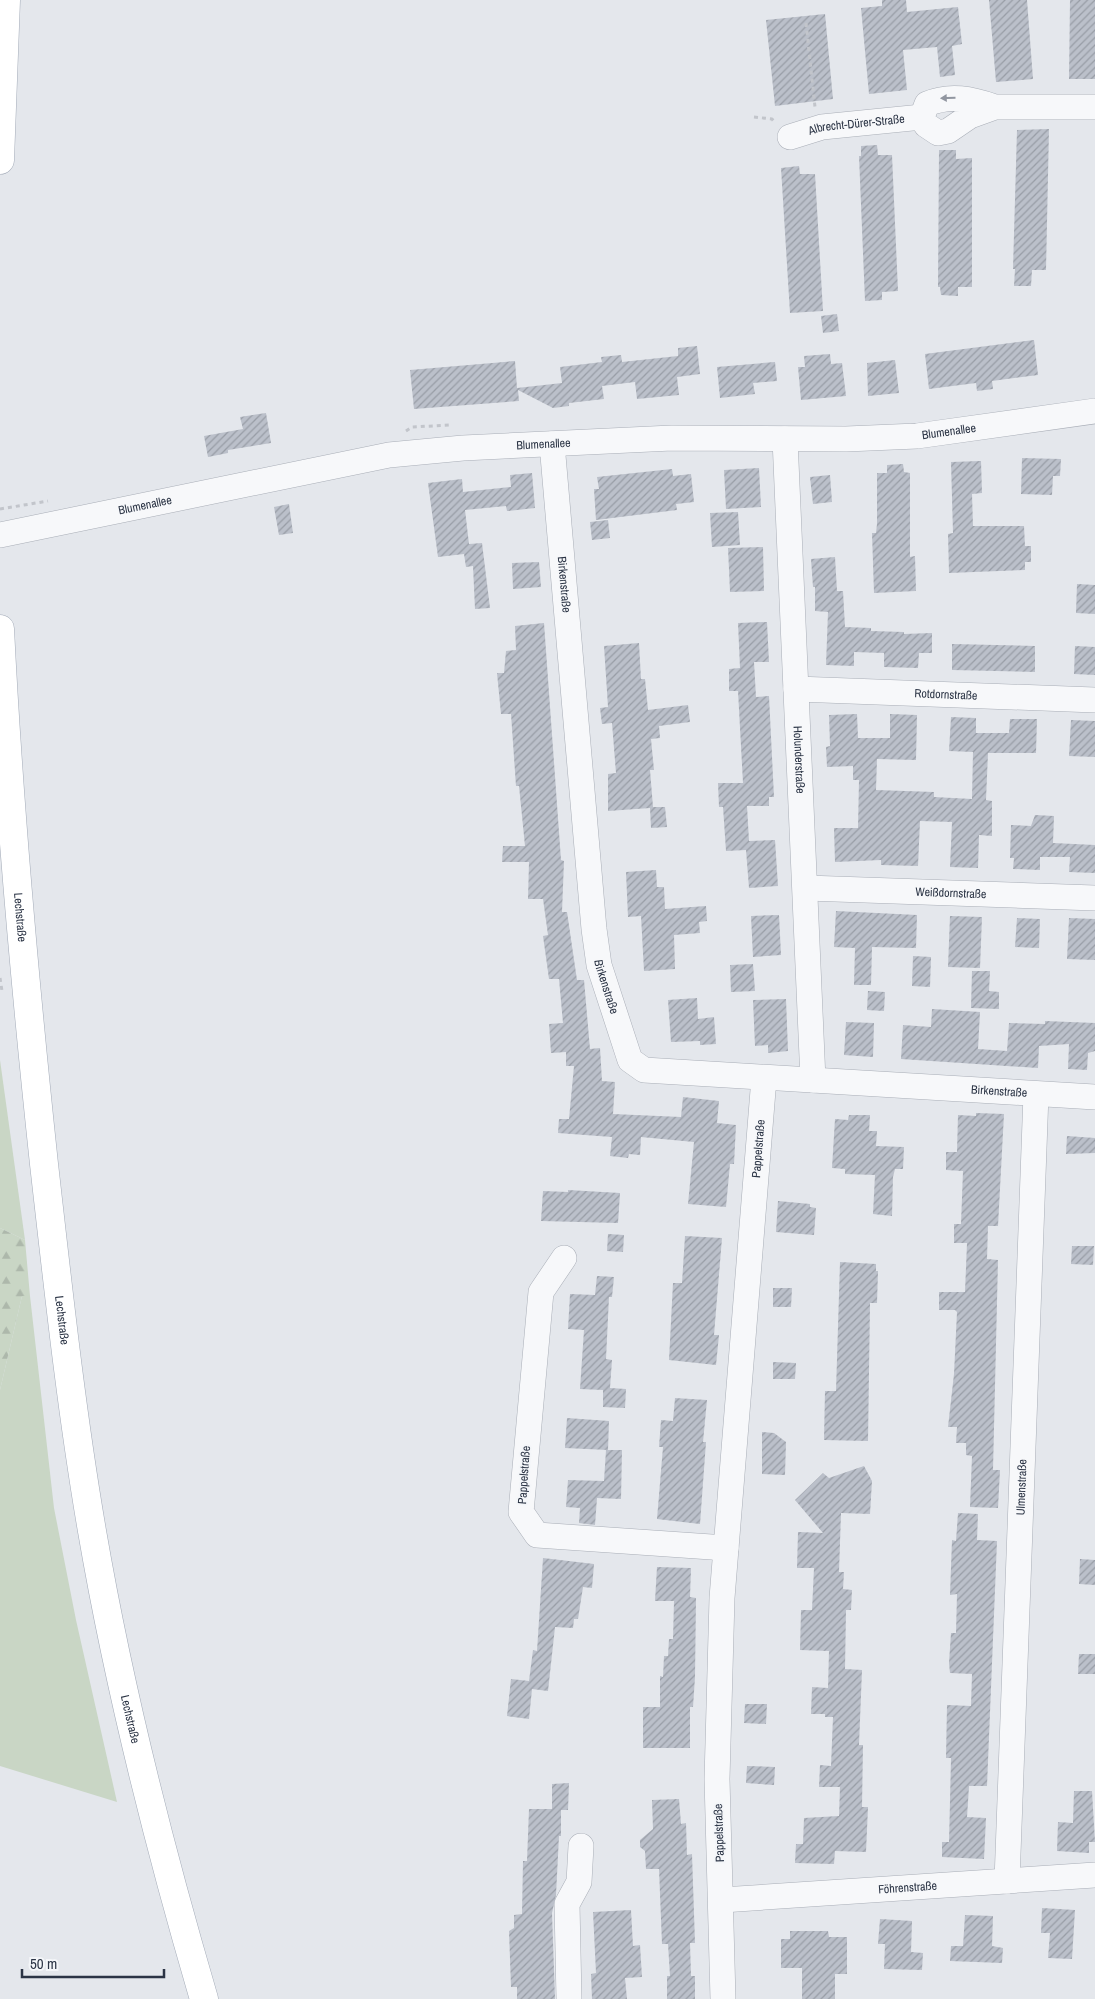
<svg xmlns="http://www.w3.org/2000/svg" width="1095" height="1999" viewBox="0 0 1095 1999" font-family="'Archivo Narrow',sans-serif">
<style>
.green{fill:#c9d6c5}
.forest{fill:url(#forest-firs)}
.building{fill:url(#building-hatch)}
.lines{fill:none;stroke-linecap:round;stroke-linejoin:round}
.minor-casing{stroke:#a9aeb7;stroke-width:26}
.major-casing{stroke:#a3abb8;stroke-width:29}
.path{stroke:#c2c5cb;stroke-width:3;stroke-dasharray:4 4;stroke-linecap:butt}
.minor{stroke:#f7f8fa;stroke-width:25}
.major{stroke:#fff;stroke-width:28}
.oneway{fill:#9196a0}
.labels{text-anchor:middle;stroke-width:4;stroke-linejoin:round;paint-order:stroke}
.street-label{font-size:12px;fill:#2b3445;stroke:#f4f6f9}
</style>
<defs>
<pattern id="forest-firs" width="22" height="20" patternUnits="userSpaceOnUse" patternTransform="scale(1.25)"><rect width="22" height="20" fill="#c9d6c5"/><path d="M5 1l3.5 6h-7zM16 11l3.5 6h-7z" fill="#adb8ab"/></pattern>
<pattern id="building-hatch" width="6" height="6" patternUnits="userSpaceOnUse" patternTransform="scale(1.25)"><rect width="6" height="6" fill="#bbc0ca"/><path d="M-1 1l2-2M0 6l6-6M5 7l2-2" fill="none" stroke="#989da6"/></pattern>
</defs>
<rect width="100%" height="100%" fill="#e4e7ec"/>
<g class="green">
<polygon points="0,1060 25,1240 0,1228"/>
<polygon points="22,1296 30,1296 54,1508 76,1620 117,1802 0,1766 0,1390"/>
</g>
<polygon class="forest" points="0,1228 25,1240 30,1296 22,1296 0,1390"/>
<g class="building">
<polygon points="882,0 906,0 907,12 958,7 962,44 952,46 955,75 940,77 937,47 903,50 907,90 869,94 861,8 882,6"/>
<polygon points="989,0 1027,0 1033,79 996,82"/>
<polygon points="1070,0 1095,0 1095,79 1069,79"/>
<polygon points="825,14 833,99 775,106 766,20"/>
<polygon points="1049,129 1046,270 1032,270 1031,286 1014,286 1015,269 1013,269 1017,130"/>
<polygon points="877,145 878,155 892,155 898,291 882,292 882,300 865,301 859,156 861,156 861,146"/>
<polygon points="939,150 956,150 956,159 972,158 972,287 958,287 958,296 941,295 940,287 938,287"/>
<polygon points="799,166 800,174 815,174 823,311 790,313 781,168"/>
<polygon points="837,314 839,331 823,333 821,316"/>
<polygon points="1034,340 1038,375 992,381 993,389 977,391 976,383 929,389 925,354"/>
<polygon points="697,346 700,374 677,377 679,395 637,399 635,382 602,386 604,399 569,403 569,406 553,408 518,390 519,401 414,409 410,370 515,361 517,388 562,383 560,367 602,362 601,357 621,355 622,362 678,356 678,348"/>
<polygon points="830,354 831,364 842,363 846,396 801,400 798,367 805,367 804,356"/>
<polygon points="895,360 899,393 868,396 867,363"/>
<polygon points="775,362 777,381 753,383 755,394 720,398 717,367"/>
<polygon points="266,413 271,443 228,450 228,453 208,457 204,436 243,429 240,417"/>
<polygon points="1022,458 1061,459 1060,476 1053,476 1052,495 1021,494"/>
<polygon points="981,461 982,493 972,494 973,526 1024,526 1025,546 1031,546 1031,562 1025,562 1025,570 949,573 948,534 953,533 951,462"/>
<polygon points="903,464 904,472 910,473 910,557 915,556 916,591 874,593 872,533 876,533 877,524 877,473 887,473 887,465"/>
<polygon points="759,468 761,507 726,509 724,470"/>
<polygon points="672,469 673,476 691,474 694,502 676,504 677,510 596,520 594,489 599,489 597,477"/>
<polygon points="532,473 535,508 507,511 506,506 465,510 469,544 482,543 490,608 475,609 473,566 466,567 464,554 438,557 428,483 462,479 463,492 511,487 510,475"/>
<polygon points="830,475 832,502 813,504 810,477"/>
<polygon points="289,504 293,533 279,535 274,507"/>
<polygon points="738,512 740,545 712,547 710,513"/>
<polygon points="608,520 610,538 592,540 590,522"/>
<polygon points="763,547 764,591 730,592 728,548"/>
<polygon points="835,557 837,591 843,591 845,627 871,628 871,631 904,632 904,634 932,633 932,653 919,653 918,668 884,667 884,653 854,652 854,666 826,665 828,612 815,611 815,587 813,587 811,559"/>
<polygon points="539,562 541,587 513,589 512,563"/>
<polygon points="1077,584 1095,585 1095,614 1076,613"/>
<polygon points="767,622 769,662 754,662 756,697 769,696 774,797 769,797 769,806 747,806 749,841 775,840 778,886 749,888 746,850 726,851 723,807 719,807 718,783 743,783 738,691 729,691 729,669 740,668 738,623"/>
<polygon points="544,623 561,860 564,861 562,912 567,912 577,980 584,980 590,1049 600,1048 602,1081 615,1082 613,1114 681,1117 683,1097 719,1101 717,1123 736,1125 734,1164 730,1164 726,1207 688,1204 694,1142 641,1137 640,1155 629,1154 628,1158 610,1156 612,1137 558,1133 559,1119 569,1119 574,1066 566,1066 566,1052 551,1053 549,1024 563,1023 559,979 549,979 543,936 548,935 543,899 528,899 529,862 502,862 503,846 525,846 519,786 516,786 511,714 501,714 497,673 504,673 506,651 516,650 515,626"/>
<polygon points="639,643 641,679 645,679 648,710 688,705 690,722 659,726 660,738 651,739 654,770 650,770 653,807 665,807 667,827 651,828 650,808 608,811 608,774 616,773 612,723 602,724 600,708 608,707 604,646"/>
<polygon points="952,644 1035,646 1035,672 952,670"/>
<polygon points="1075,646 1095,647 1095,675 1074,674"/>
<polygon points="857,714 858,738 890,738 890,714 917,715 916,760 877,759 876,790 934,792 934,797 972,799 973,752 949,751 951,717 976,718 976,733 1009,733 1010,719 1037,719 1036,753 988,753 986,800 992,801 992,836 979,835 978,868 950,867 952,822 920,821 918,866 881,865 881,860 835,862 834,828 858,828 859,780 853,780 853,766 827,767 826,747 830,746 829,715"/>
<polygon points="1071,720 1095,721 1095,757 1069,756"/>
<polygon points="1035,815 1054,816 1053,843 1095,845 1095,873 1069,872 1070,857 1040,857 1040,870 1013,869 1014,858 1010,858 1011,825 1031,826"/>
<polygon points="656,870 657,887 664,887 665,909 706,906 707,921 699,922 700,933 674,935 675,969 644,971 641,916 628,917 626,872"/>
<polygon points="836,911 917,915 916,948 872,947 871,985 854,985 855,948 834,947"/>
<polygon points="779,915 781,955 753,957 751,916"/>
<polygon points="950,916 982,917 980,968 948,967"/>
<polygon points="1017,918 1040,919 1039,948 1015,947"/>
<polygon points="1069,918 1095,919 1095,960 1067,959"/>
<polygon points="913,956 931,957 930,987 912,986"/>
<polygon points="753,964 755,991 731,992 730,965"/>
<polygon points="972,971 990,971 989,991 999,992 999,1009 971,1008"/>
<polygon points="868,991 885,992 884,1011 867,1010"/>
<polygon points="697,998 698,1019 714,1017 716,1044 700,1045 700,1041 671,1042 668,1000"/>
<polygon points="786,999 788,1051 768,1053 768,1045 755,1046 753,1000"/>
<polygon points="932,1009 980,1012 978,1049 1007,1051 1009,1023 1045,1024 1045,1021 1095,1023 1095,1051 1088,1053 1087,1070 1068,1069 1069,1044 1039,1046 1038,1068 901,1059 903,1025 931,1027"/>
<polygon points="846,1022 874,1023 873,1057 844,1055"/>
<polygon points="976,1113 1004,1114 998,1226 988,1226 987,1259 998,1260 993,1470 1000,1470 998,1508 970,1507 972,1456 966,1455 966,1443 956,1443 957,1427 948,1427 954,1374 957,1312 955,1310 939,1310 939,1292 965,1292 967,1243 954,1243 954,1224 961,1224 963,1171 946,1170 946,1152 957,1152 958,1115 976,1116"/>
<polygon points="849,1115 870,1115 869,1131 877,1131 876,1146 904,1147 903,1169 895,1169 893,1177 892,1216 873,1214 875,1175 845,1174 845,1169 832,1168 835,1119 848,1120"/>
<polygon points="1067,1136 1095,1138 1095,1153 1066,1154"/>
<polygon points="568,1190 620,1193 618,1223 541,1221 543,1191 568,1192"/>
<polygon points="778,1201 810,1204 810,1207 816,1208 814,1235 776,1232"/>
<polygon points="608,1234 624,1235 623,1252 607,1251"/>
<polygon points="685,1236 722,1238 714,1335 719,1335 716,1365 669,1360 673,1283 682,1283"/>
<polygon points="1072,1246 1094,1246 1093,1265 1071,1264"/>
<polygon points="840,1262 876,1264 876,1271 878,1271 877,1303 870,1303 868,1441 824,1440 825,1391 836,1391"/>
<polygon points="597,1276 614,1277 612,1297 609,1297 606,1359 612,1360 610,1388 626,1389 625,1408 603,1407 603,1390 580,1389 584,1330 568,1329 570,1294 595,1295"/>
<polygon points="773,1288 792,1288 791,1307 773,1307"/>
<polygon points="773,1362 796,1363 795,1379 773,1379"/>
<polygon points="675,1398 707,1400 703,1442 706,1442 700,1524 657,1519 663,1447 659,1447 661,1420 673,1421"/>
<polygon points="567,1418 609,1421 608,1450 565,1448"/>
<polygon points="762,1432 774,1433 786,1442 785,1475 762,1474"/>
<polygon points="606,1450 622,1450 621,1499 597,1498 595,1525 579,1523 580,1508 566,1507 568,1480 604,1481"/>
<polygon points="864,1466 872,1481 870,1514 841,1513 839,1572 844,1572 843,1589 852,1590 851,1610 846,1610 845,1669 862,1670 859,1745 863,1745 862,1807 868,1807 866,1852 835,1851 834,1864 795,1863 796,1844 803,1844 804,1818 839,1816 840,1787 819,1787 820,1765 831,1766 833,1717 825,1717 825,1714 811,1714 812,1687 828,1688 829,1651 800,1650 801,1610 812,1610 814,1568 797,1568 798,1532 823,1533 795,1500 823,1473 829,1478"/>
<polygon points="958,1513 978,1514 977,1540 997,1541 987,1786 969,1786 968,1802 967,1817 986,1818 984,1859 942,1857 942,1842 949,1842 950,1801 951,1758 946,1758 947,1705 971,1706 972,1674 950,1673 949,1663 951,1633 956,1633 957,1594 950,1595 952,1540 956,1541"/>
<polygon points="543,1558 594,1564 592,1588 583,1587 578,1619 574,1619 573,1628 555,1627 548,1691 532,1689 529,1719 507,1716 511,1679 529,1681 533,1650 537,1651"/>
<polygon points="1080,1559 1095,1560 1095,1585 1079,1584"/>
<polygon points="657,1567 691,1568 690,1597 696,1598 695,1677 693,1707 690,1707 690,1748 643,1748 643,1707 660,1707 660,1676 663,1677 664,1656 668,1656 669,1639 673,1639 674,1601 655,1601"/>
<polygon points="1079,1654 1095,1654 1095,1674 1078,1674"/>
<polygon points="745,1704 767,1704 766,1724 744,1723"/>
<polygon points="747,1766 775,1767 774,1785 746,1783"/>
<polygon points="569,1783 568,1810 558,1810 561,1810 561,1836 559,1836 556,1895 552,1913 555,1999 517,1999 517,1987 511,1987 509,1931 514,1928 514,1915 522,1914 523,1861 527,1861 529,1809 552,1809 552,1784"/>
<polygon points="1074,1791 1092,1791 1095,1842 1089,1842 1089,1853 1057,1851 1058,1822 1073,1823"/>
<polygon points="679,1799 681,1824 686,1823 687,1855 692,1854 695,1943 690,1943 691,1976 695,1976 695,1999 667,1999 667,1976 670,1976 668,1944 662,1944 659,1869 646,1869 645,1851 640,1847 640,1840 653,1829 652,1800"/>
<polygon points="1042,1908 1075,1910 1072,1959 1048,1958 1050,1933 1041,1933"/>
<polygon points="631,1910 633,1946 640,1945 642,1977 625,1978 627,1999 592,1999 591,1974 596,1973 593,1912"/>
<polygon points="965,1915 993,1916 992,1946 1003,1948 1002,1963 950,1961 951,1946 963,1946"/>
<polygon points="880,1919 912,1921 911,1952 923,1953 922,1970 884,1969 885,1944 878,1944"/>
<polygon points="790,1931 828,1931 829,1937 847,1937 847,1974 835,1974 835,1999 802,1999 802,1968 781,1968 781,1939 790,1939"/>
</g>
<g class="lines">
<defs>
<g id="minor">
<path d="M995 107C972 99 950 94 927 104L922 117 926 125 938 133 948 131 970 116 995 107H1095"/>
<path id="s1" d="M790 137 822 127 922 117"/>
<path id="s2" d="M785 439 813 1080"/>
<path id="s3" d="M552 444 594 929 599 965 630 1060 644 1070 1095 1097"/>
<path id="s4" d="M0 535 389 455 463 448 672 438 846 439 917 436 1095 411"/>
<path id="s5" d="M796 689 1095 700"/>
<path id="s6" d="M806 888 1095 898"/>
<polyline points="564,1258 541,1292 521,1512 537,1535 726,1548"/>
<path id="s7" d="M1007 1881 1036 1094"/>
<path id="s8" d="M722 1900 1095 1875"/>
<polyline points="569,1999 567,1904 579,1882 581,1846"/>
<path id="s9" d="M723 1999 717 1779 722 1598 764 1078"/>
</g>
<g id="major">
<polyline points="0,160 6,0"/>
<path id="s10" d="M0 629C9 808 25 986 44 1164 58 1287 71 1409 92 1531 119 1688 159 1846 204 1999"/>
</g>
</defs>
<use href="#minor" class="minor-casing"/>
<use href="#major" class="major-casing"/>
<g class="path">
<polyline points="806,23 815,107"/>
<polyline points="754,117 772,119 775,123"/>
<polyline points="406,431 412,427 451,425"/>
<polyline points="0,509 48,501"/>
<polyline points="0,978 2,991"/>
</g>
<use href="#minor" class="minor"/>
<use href="#major" class="major"/>
</g>
<defs><path id="oneway-solid" d="M-6-.8H1V-3.2L6.5 0L1 3.2V.8H-6Z" transform="scale(1.25)"/></defs>
<use class="oneway" href="#oneway-solid" transform="translate(948 98) rotate(178)"/>
<g class="labels">
<g class="street-label">
<text dy="4" stroke="none"><textPath href="#s1" startOffset="68">Albrecht-Dürer-Straße</textPath></text>
<text dy="4" stroke="none"><textPath href="#s4" startOffset="958">Blumenallee</textPath></text>
<text dy="4" stroke="none"><textPath href="#s4" startOffset="552">Blumenallee</textPath></text>
<text dy="4" stroke="none"><textPath href="#s4" startOffset="148">Blumenallee</textPath></text>
<text dy="4" stroke="none"><textPath href="#s3" startOffset="141">Birkenstraße</textPath></text>
<text dy="4" stroke="none"><textPath href="#s5" startOffset="150">Rotdornstraße</textPath></text>
<text dy="4" stroke="none"><textPath href="#s2" startOffset="321">Holunderstraße</textPath></text>
<text dy="4" stroke="none"><textPath href="#s6" startOffset="145">Weißdornstraße</textPath></text>
<text dy="4" stroke="none"><textPath href="#s10" startOffset="289">Lechstraße</textPath></text>
<text dy="4" stroke="none"><textPath href="#s3" startOffset="546">Birkenstraße</textPath></text>
<text dy="4" stroke="none"><textPath href="#s3" startOffset="996">Birkenstraße</textPath></text>
<text dy="4" stroke="none"><textPath href="#s9" startOffset="852">Pappelstraße</textPath></text>
<text dy="4" stroke="none"><textPath href="#s10" startOffset="694">Lechstraße</textPath></text>
<text transform="translate(524 1475) rotate(-86)" y="4">Pappelstraße</text>
<text dy="4" stroke="none"><textPath href="#s7" startOffset="394">Ulmenstraße</textPath></text>
<text dy="4" stroke="none"><textPath href="#s10" startOffset="1099">Lechstraße</textPath></text>
<text transform="translate(719 1833) rotate(-92)" y="4">Pappelstraße</text>
<text dy="4" stroke="none"><textPath href="#s8" startOffset="186">Föhrenstraße</textPath></text>
</g>
</g>
<path d="M22 1969v8h142v-8" fill="none" stroke="#2b3445" stroke-width="2.5"/>
<text x="30" y="1969" font-size="15" fill="#2b3445" stroke="#f4f6f9" stroke-width="4" paint-order="stroke">50 m</text>
</svg>
